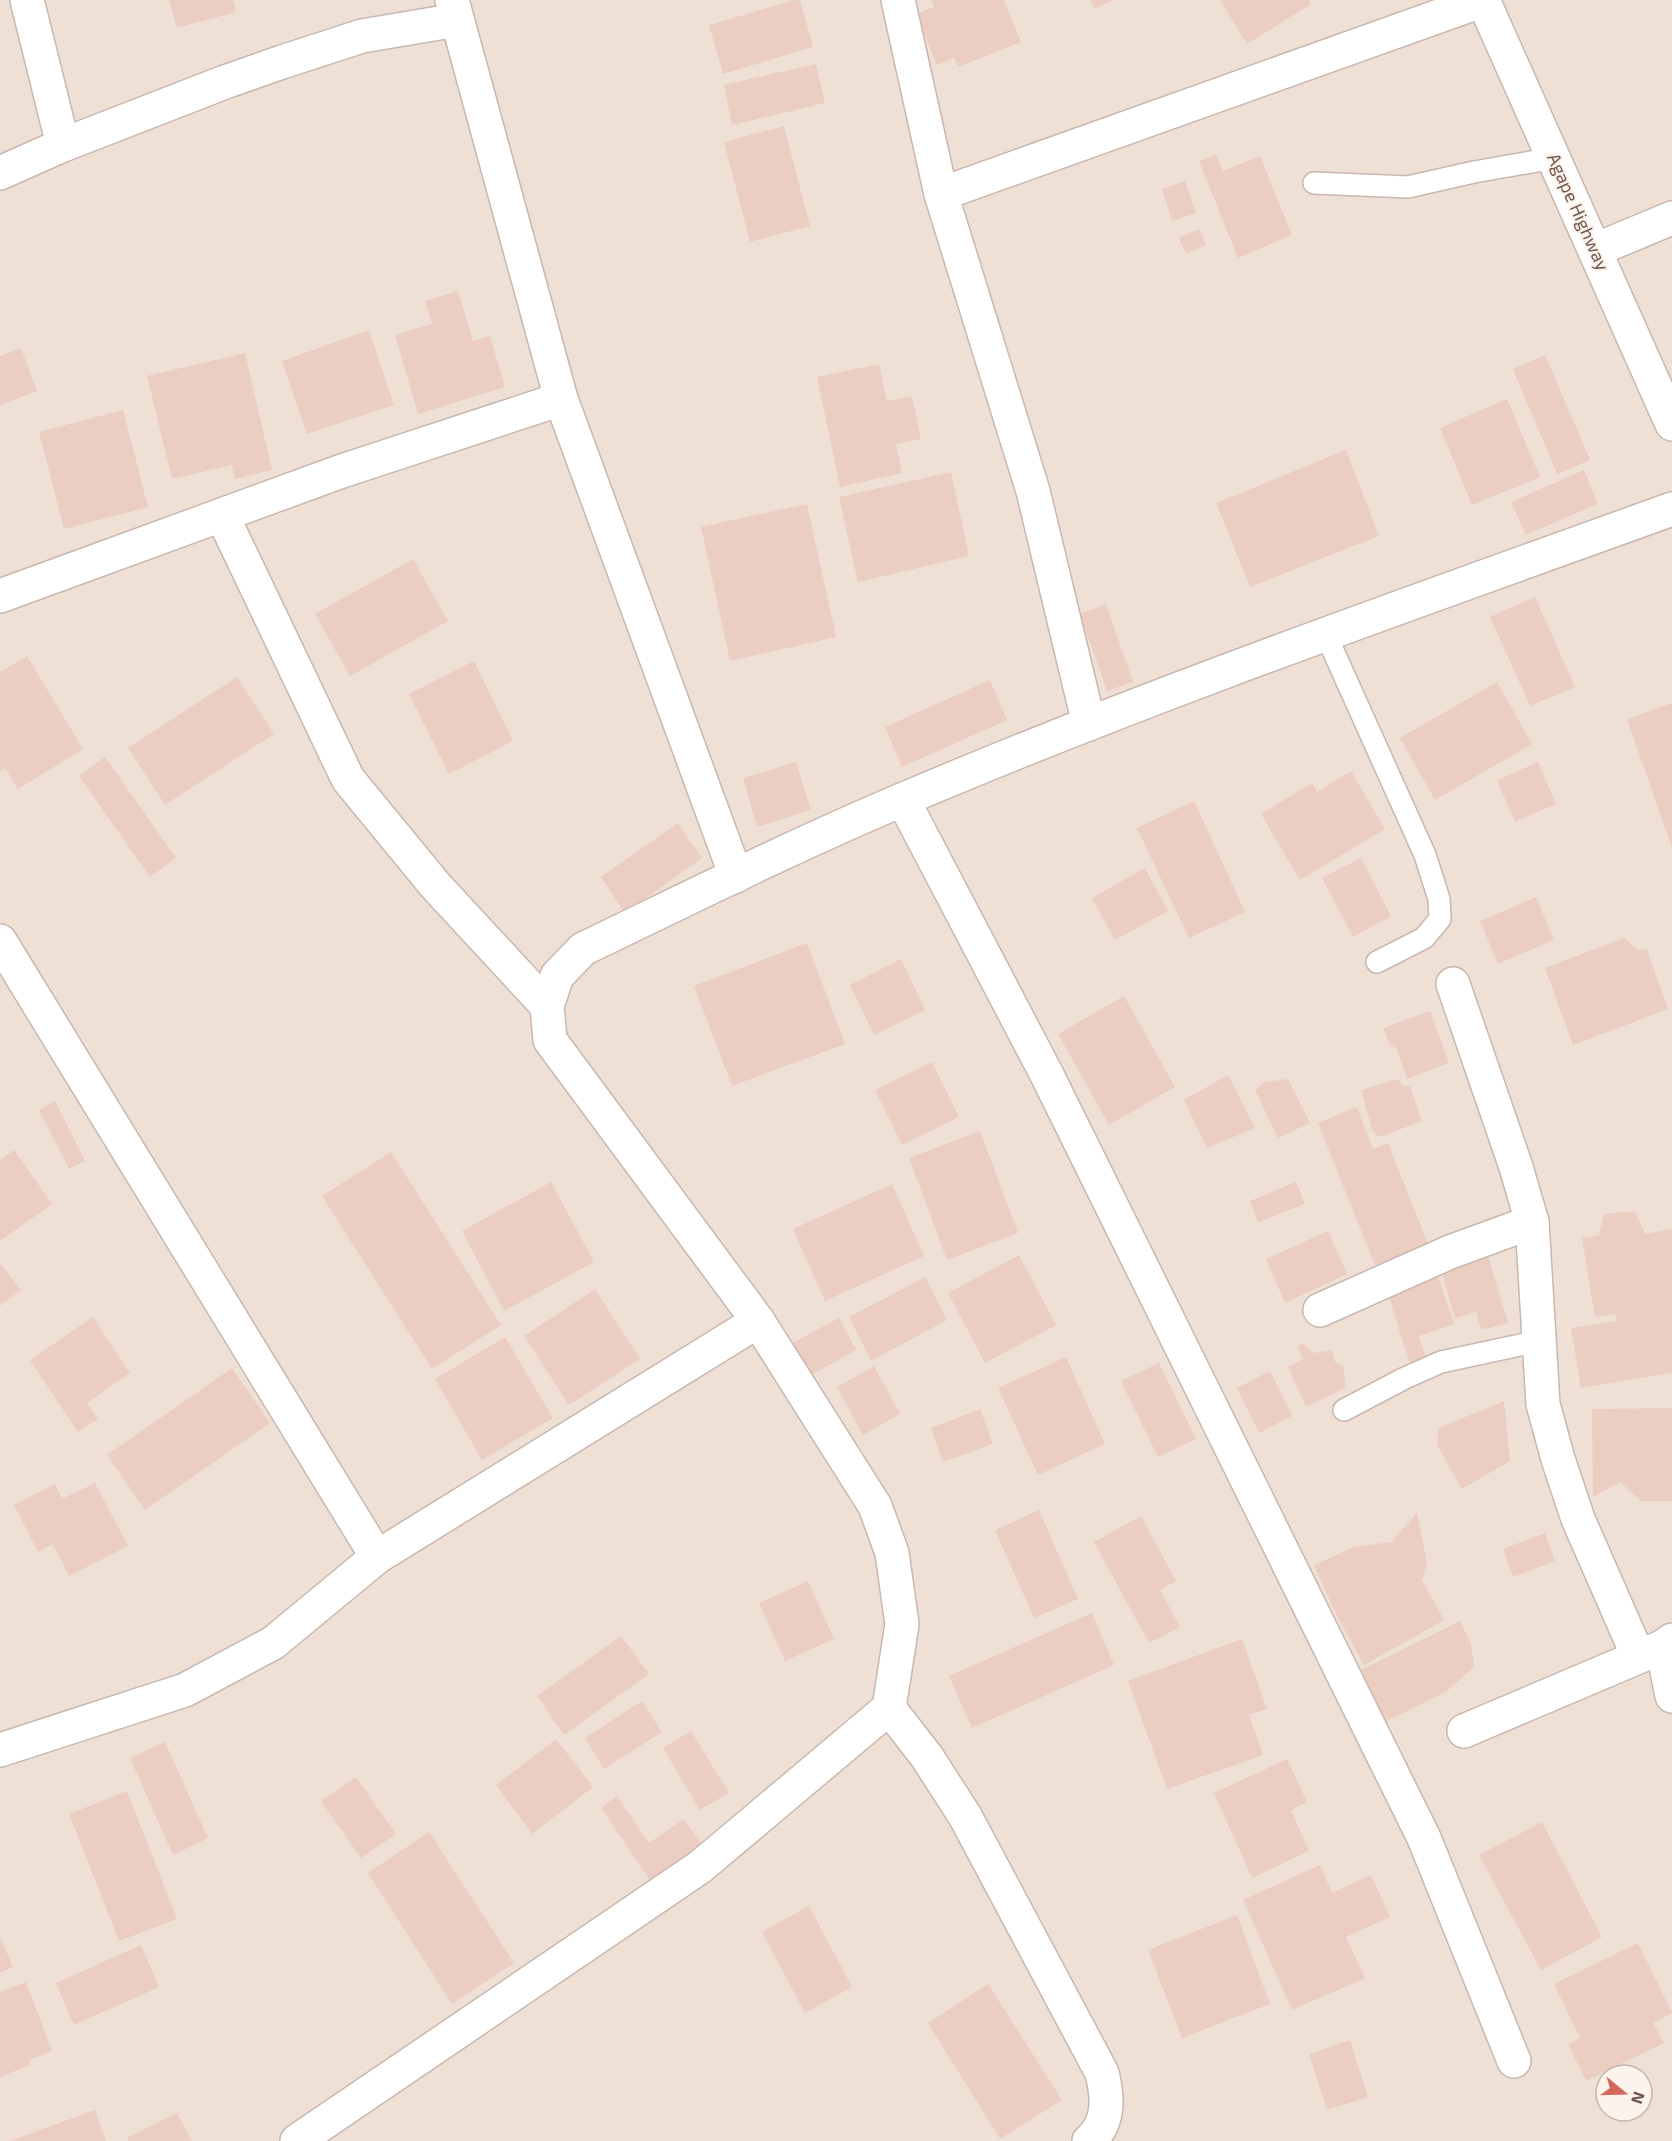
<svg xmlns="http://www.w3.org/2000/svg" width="1672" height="2141" viewBox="0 0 1672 2141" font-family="'Exo 2',sans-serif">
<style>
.residential{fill:#efe0d6;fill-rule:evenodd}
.building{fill:#ebcdc2}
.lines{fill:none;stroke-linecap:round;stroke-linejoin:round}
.service-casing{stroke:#c9b7ae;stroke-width:24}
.minor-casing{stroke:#c9b7ae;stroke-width:36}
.tertiary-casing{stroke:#c9b7ae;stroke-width:36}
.service{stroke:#fff;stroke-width:21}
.minor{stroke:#fff;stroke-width:33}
.tertiary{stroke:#fff;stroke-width:33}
.labels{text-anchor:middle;stroke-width:4.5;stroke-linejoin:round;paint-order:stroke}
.street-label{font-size:18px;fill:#6f564f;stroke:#fcf4ec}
</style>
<rect width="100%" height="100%" fill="#f9efe6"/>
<path class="residential" d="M0 0H1672V2141H0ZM1606 2075H1642V2111H1606Z"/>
<g class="building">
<polygon points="169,0 233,0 236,12 177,28"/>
<polygon points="795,0 800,0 813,47 723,74 709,25"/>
<polygon points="931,0 1004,0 1021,42 958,67 954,58 937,65 916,14 934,7"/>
<polygon points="1090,0 1113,0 1095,9"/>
<polygon points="1220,0 1309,0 1311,4 1247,44"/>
<polygon points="816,64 825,103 732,125 724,85"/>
<polygon points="784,126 810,226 750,242 724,142"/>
<polygon points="1216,154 1223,171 1260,156 1292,235 1238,258 1199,161"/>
<polygon points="1185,181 1196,213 1172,221 1162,189"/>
<polygon points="1199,229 1206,245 1186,254 1179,238"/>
<polygon points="458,291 473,341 490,336 505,387 418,414 395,335 432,324 425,301"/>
<polygon points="369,330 394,405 307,434 282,361"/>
<polygon points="21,348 37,391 0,405 0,356"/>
<polygon points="245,353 272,470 235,479 232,465 172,479 147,376"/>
<polygon points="1545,355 1590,460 1557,474 1513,369"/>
<polygon points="879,364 887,401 912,396 921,439 896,444 902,473 840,487 817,377"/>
<polygon points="1507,399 1540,477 1472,505 1440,428"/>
<polygon points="123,410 148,507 64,529 39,432"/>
<polygon points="1346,450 1379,536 1250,587 1216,503"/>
<polygon points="1584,470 1598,504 1526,535 1511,502"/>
<polygon points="951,472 969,556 858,582 839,497"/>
<polygon points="807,504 836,637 730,661 701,527"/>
<polygon points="413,559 448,621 350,676 315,614"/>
<polygon points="1535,597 1575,687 1530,706 1490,617"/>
<polygon points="1106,604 1133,682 1107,691 1080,614"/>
<polygon points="27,656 83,749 18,789 5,768 0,771 0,672"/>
<polygon points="474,661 513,741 449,774 409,694"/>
<polygon points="237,677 274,734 165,805 128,748"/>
<polygon points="990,680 1007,720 902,767 885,727"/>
<polygon points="1497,682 1532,744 1435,800 1400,738"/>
<polygon points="1672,703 1672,848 1627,719"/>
<polygon points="105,757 176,858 150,877 79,776"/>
<polygon points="796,762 811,810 757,827 743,778"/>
<polygon points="1538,762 1556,804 1515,822 1497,780"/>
<polygon points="1351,771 1385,829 1300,880 1261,814 1312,783 1317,792"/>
<polygon points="1194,801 1245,912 1189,938 1137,828"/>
<polygon points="678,823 702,858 625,913 601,877"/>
<polygon points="1361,858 1391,916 1353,937 1322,878"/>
<polygon points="1145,868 1168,911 1115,940 1092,898"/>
<polygon points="1536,897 1554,940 1498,964 1480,921"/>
<polygon points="1624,938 1637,949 1647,950 1668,1009 1573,1045 1545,968"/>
<polygon points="807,943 845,1044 732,1086 694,986"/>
<polygon points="901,959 925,1010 874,1035 850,985"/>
<polygon points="1124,996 1175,1087 1109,1125 1058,1034"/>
<polygon points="1430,1011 1449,1063 1407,1079 1397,1049 1390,1045 1383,1028"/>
<polygon points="932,1062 959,1117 902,1145 875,1090"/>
<polygon points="1228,1075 1255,1128 1207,1148 1184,1100"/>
<polygon points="1288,1079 1310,1123 1278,1138 1255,1090 1265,1082"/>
<polygon points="1398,1079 1402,1086 1410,1086 1422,1121 1380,1137 1373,1132 1361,1090"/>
<polygon points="55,1101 85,1161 69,1169 39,1110"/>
<polygon points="1357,1107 1373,1149 1388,1143 1428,1244 1375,1265 1318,1123"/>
<polygon points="980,1131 1018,1233 947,1260 909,1158"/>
<polygon points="14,1150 52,1204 0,1241 0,1160"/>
<polygon points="391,1152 501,1325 432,1369 322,1196"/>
<polygon points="551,1182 594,1262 504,1311 462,1231"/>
<polygon points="1296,1182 1305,1204 1258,1222 1250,1201"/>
<polygon points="892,1184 924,1256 825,1301 793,1229"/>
<polygon points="1635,1211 1645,1234 1672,1229 1672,1373 1581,1388 1571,1328 1617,1321 1616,1314 1595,1317 1582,1238 1599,1235 1604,1214"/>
<polygon points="1328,1231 1347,1274 1285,1303 1266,1259"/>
<polygon points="1019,1255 1056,1325 985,1363 948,1293"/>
<polygon points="1488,1256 1508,1323 1481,1330 1476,1312 1455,1318 1441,1270"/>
<polygon points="0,1263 21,1290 0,1306"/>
<polygon points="1438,1276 1454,1324 1419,1336 1426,1358 1410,1363 1387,1292"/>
<polygon points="925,1277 947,1320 871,1361 849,1317"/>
<polygon points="595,1289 640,1359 569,1405 524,1336"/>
<polygon points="93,1317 130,1373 87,1403 98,1419 78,1432 30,1360"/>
<polygon points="839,1318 856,1350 808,1377 791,1344"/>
<polygon points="505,1337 553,1418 482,1460 435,1379"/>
<polygon points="1303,1343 1313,1353 1332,1350 1335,1362 1344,1367 1345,1388 1306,1407 1288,1367 1303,1359 1297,1346"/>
<polygon points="1066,1357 1105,1444 1038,1475 998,1388"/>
<polygon points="1159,1363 1196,1439 1158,1457 1121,1381"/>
<polygon points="874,1366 900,1414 863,1435 837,1387"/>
<polygon points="232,1368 270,1423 145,1510 107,1455"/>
<polygon points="1270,1371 1292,1416 1259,1433 1237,1388"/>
<polygon points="1504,1401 1510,1461 1462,1489 1437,1445 1439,1428"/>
<polygon points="1672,1408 1672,1501 1641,1501 1620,1482 1593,1497 1592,1409"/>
<polygon points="980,1409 993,1444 943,1462 931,1428"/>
<polygon points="95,1483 128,1546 69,1576 53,1544 38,1552 14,1505 55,1484 62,1499"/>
<polygon points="1039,1510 1078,1599 1034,1618 995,1530"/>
<polygon points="1417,1513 1427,1562 1422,1580 1444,1620 1364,1665 1337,1616 1314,1565 1354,1547 1391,1542"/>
<polygon points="1141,1516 1176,1581 1160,1590 1180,1627 1149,1643 1094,1542"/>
<polygon points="1545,1533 1555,1561 1513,1577 1503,1549"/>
<polygon points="808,1581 834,1639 785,1661 759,1603"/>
<polygon points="1092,1613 1114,1665 972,1728 949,1676"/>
<polygon points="1460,1621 1471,1643 1474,1667 1447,1691 1383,1723 1357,1672"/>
<polygon points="621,1636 649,1674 564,1735 537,1696"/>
<polygon points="1242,1639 1267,1709 1249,1715 1263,1755 1167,1789 1128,1681"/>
<polygon points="642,1701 662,1732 604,1769 585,1738"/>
<polygon points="691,1731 729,1793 700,1810 663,1748"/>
<polygon points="556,1739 593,1787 532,1834 496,1785"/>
<polygon points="165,1742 208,1838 173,1855 130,1758"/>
<polygon points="1287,1759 1307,1802 1291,1810 1309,1851 1252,1878 1214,1793"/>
<polygon points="356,1777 396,1834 361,1858 321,1801"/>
<polygon points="127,1791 177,1919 119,1941 69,1814"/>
<polygon points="617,1796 649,1843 684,1819 703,1847 652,1883 601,1808"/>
<polygon points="1542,1822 1602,1937 1541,1970 1479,1855"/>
<polygon points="429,1832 514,1963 452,2004 368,1873"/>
<polygon points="1320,1865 1332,1893 1371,1875 1390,1917 1346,1937 1365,1978 1292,2010 1243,1900"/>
<polygon points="809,1906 852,1987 805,2013 762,1932"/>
<polygon points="1237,1915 1270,2004 1182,2038 1148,1950"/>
<polygon points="0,1937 13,1967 0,1973"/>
<polygon points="1638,1943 1672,2013 1653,2023 1664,2043 1586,2081 1568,2044 1580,2038 1554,1984"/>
<polygon points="141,1945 159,1987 74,2025 56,1983"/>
<polygon points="26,1982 52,2051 29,2060 30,2065 0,2077 0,1992"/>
<polygon points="988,1984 1062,2100 1000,2139 928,2023"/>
<polygon points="1350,2040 1368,2097 1327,2110 1309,2054"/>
<polygon points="95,2110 106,2141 10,2141"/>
<polygon points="177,2113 192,2141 128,2141 127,2138"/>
</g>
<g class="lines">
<defs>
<g id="service">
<polyline points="1314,183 1408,187 1474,172 1554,158"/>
<polyline points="1326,635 1425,855 1439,899 1440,919 1424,938 1377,962"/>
<polyline points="1344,1410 1405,1378 1441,1362 1539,1341"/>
</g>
<g id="minor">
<polyline points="27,0 63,145"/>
<polyline points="452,0 561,399 736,876"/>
<polyline points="898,0 941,194 1033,491 1089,724"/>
<polyline points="0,173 63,145 225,82 282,62 362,36 457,20"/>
<polyline points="941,194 1484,0"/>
<polyline points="1595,250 1672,218"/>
<polyline points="222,515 348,779 435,885 547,1006"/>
<polyline points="0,596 342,471 561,399"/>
<polyline points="903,800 1047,1075 1424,1838 1514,2061"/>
<polyline points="0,941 377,1557"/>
<polyline points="1453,984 1516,1167 1532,1222 1543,1404 1558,1459 1578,1519 1638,1656"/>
<polyline points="1320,1310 1450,1252 1532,1222"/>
<polyline points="1672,1640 1662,1647 1672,1696"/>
<path d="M889 1708 927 1757 965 1816 1102 2073C1108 2097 1110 2123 1089 2141"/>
<polyline points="1464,1731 1662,1647"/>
<polyline points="0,1750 185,1690 273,1643 377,1557 758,1321"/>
<path d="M297 2141 700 1867 889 1708 902 1624 892 1553 875 1506 758 1321 550 1040 547 1006 557 976 583 949C689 898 795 845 904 799 1156 692 1415 602 1672 509"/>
</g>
<polyline id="tertiary" points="1483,0 1672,424"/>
</defs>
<use href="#service" class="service-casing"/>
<use href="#minor" class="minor-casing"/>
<use href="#tertiary" class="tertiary-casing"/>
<use href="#service" class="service"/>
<use href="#minor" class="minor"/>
<use href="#tertiary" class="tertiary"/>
</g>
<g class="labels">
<g class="street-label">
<text transform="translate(1578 212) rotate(66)" y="6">Agape Highway</text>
</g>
</g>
<g transform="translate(1624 2093) rotate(109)"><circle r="28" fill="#fcf4ec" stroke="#c4b5ad" stroke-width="1.5"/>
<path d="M0-4.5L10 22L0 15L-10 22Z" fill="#d2675c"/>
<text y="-9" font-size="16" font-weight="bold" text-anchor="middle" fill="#6f564f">N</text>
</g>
</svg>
